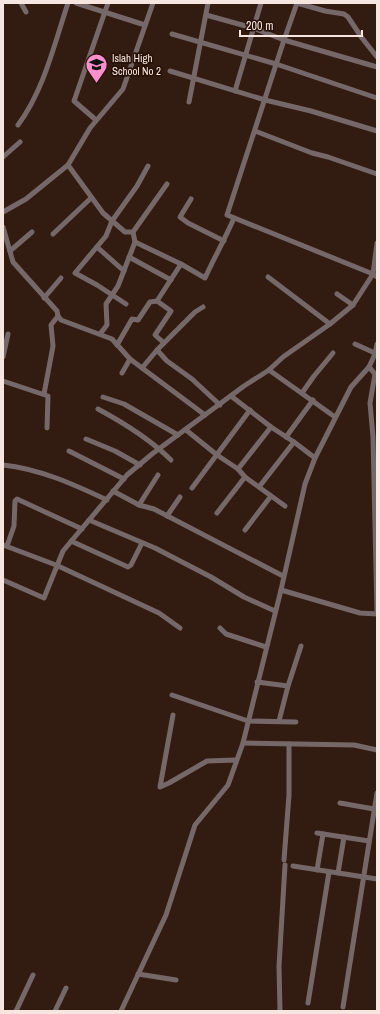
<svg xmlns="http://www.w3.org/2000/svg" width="380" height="1014" viewBox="0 0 380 1014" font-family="'Archivo Narrow',sans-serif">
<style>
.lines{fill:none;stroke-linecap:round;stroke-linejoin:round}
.minor{stroke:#766869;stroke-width:5}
.labels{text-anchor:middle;stroke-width:3.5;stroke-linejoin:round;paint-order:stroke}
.poi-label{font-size:11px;fill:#f7e6df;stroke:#281107;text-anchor:start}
</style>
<rect width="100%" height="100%" fill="#321b10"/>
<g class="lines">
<g class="minor">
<polyline points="21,3 26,12"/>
<polyline points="76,3 145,25"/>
<polyline points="297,3 284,40 227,215 373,274 377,277"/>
<polyline points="297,3 325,11 344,14 348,17 362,38 377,57"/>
<polyline points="206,15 253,28 284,40 377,67"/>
<polyline points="172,34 276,64 377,98"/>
<polyline points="170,71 265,100 311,111 377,131"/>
<polyline points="235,91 261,3"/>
<polyline points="189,102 208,3"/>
<polyline points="96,120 74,101 108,3"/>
<path d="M18 125C44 90 54 45 68 3"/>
<polyline points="255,131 312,153 328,157 377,174"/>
<polyline points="3,157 20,142"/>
<polyline points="68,165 103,213 125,232 133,232"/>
<polyline points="191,199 180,217 188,223 224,241"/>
<polyline points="3,212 26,199 68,165 90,128 123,89 153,3"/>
<polyline points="3,227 13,262 57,311 58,316 61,320 112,339 130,359 205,415"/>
<polyline points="53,234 91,198"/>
<path d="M135 242 181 264 205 278C214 258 225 239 234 218"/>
<polyline points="97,247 124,271"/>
<polyline points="10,251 32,232"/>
<polyline points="129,257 171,280"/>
<polyline points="268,277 330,324"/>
<polyline points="337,294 353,305"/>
<polyline points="44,298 61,278"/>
<polyline points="157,301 181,264"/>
<polyline points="126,304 97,285 75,273 106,236 112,221 137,186 148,166"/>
<polyline points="100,334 107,325 106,304 118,286 135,242 133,232 167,184"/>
<polyline points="355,344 377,354"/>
<polyline points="117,345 132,319 138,320 150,302 157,301 171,311 155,335 164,343"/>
<polyline points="157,350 167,361 192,379 220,405"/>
<polyline points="3,357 8,334"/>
<polyline points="369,367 375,374 370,403 373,437 377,613"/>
<polyline points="142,368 157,350 195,312 203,307"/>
<polyline points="269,370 335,417"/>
<polyline points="122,373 130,359"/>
<polyline points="3,381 48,396 47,428"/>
<polyline points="302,393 314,376 333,353"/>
<polyline points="44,394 53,346 51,325 58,316"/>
<polyline points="231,396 271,427 294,442 315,458"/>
<polyline points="103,397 124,404 178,435"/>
<path d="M98 409C124 423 150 439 171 460"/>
<polyline points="186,430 217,455 238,469 245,477 285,506"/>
<polyline points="286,437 313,400"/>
<polyline points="86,439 115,451 140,465"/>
<polyline points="69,451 124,479"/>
<path d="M3 465C40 469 73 484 107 500"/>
<polyline points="238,469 271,427"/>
<polyline points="259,487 294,442"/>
<polyline points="192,488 250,410"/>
<polyline points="113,491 139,505 154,509 283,576"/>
<polyline points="139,505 158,475"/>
<polyline points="217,513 245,477"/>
<polyline points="167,516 180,497"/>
<polyline points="89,520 155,548 211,577 244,597 275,611"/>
<polyline points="245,530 271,496"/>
<polyline points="71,541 128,567 131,565 142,543"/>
<polyline points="3,545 56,565 159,613 180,628"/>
<polyline points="7,546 14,526 15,501 17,499 82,529"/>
<polyline points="3,580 44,598 63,551 127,475 152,454 244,386 269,370 283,357 330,324 353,305 373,274 377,243"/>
<polyline points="281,590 360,613 377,614"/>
<polyline points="220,628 226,634 266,647"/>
<polyline points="257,682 288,686"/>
<polyline points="172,695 248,721 296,722"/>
<polyline points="173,715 160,787 169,783 207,761 236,760"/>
<polyline points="279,721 288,686 301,646"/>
<polyline points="243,743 354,745 377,750"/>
<polyline points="340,803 374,809"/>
<polyline points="317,833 369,841"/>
<polyline points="284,860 289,795 289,744"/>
<polyline points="293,866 377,879"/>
<polyline points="317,870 323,834"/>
<polyline points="338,873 344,837"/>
<polyline points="138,974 176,980"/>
<polyline points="308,1003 329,872"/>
<polyline points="343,1007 377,793"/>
<polyline points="16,1011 33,975"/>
<polyline points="55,1011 66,988"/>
<polyline points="121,1011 166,915 195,825 228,785 243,743 281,590 305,484 315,458 351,387 369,367 375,354 377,344"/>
<polyline points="280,1011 279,966 285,865"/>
</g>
</g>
<defs>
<symbol id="school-pin" viewBox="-11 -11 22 30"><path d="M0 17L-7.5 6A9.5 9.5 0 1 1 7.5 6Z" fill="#f890cc" stroke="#281107"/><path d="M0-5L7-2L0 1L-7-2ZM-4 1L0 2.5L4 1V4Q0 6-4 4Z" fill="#111"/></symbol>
</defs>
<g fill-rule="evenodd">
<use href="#school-pin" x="84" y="52" width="25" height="34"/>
</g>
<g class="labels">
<g class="poi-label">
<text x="112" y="62">Islah High<tspan x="112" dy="13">School No 2</tspan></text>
</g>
</g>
<rect width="380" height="1014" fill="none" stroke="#f7e6df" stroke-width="8"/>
<path d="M240 30v6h122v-6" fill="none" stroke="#f7e6df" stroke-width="2"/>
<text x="246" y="30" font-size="12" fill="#f7e6df" stroke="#281107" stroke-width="3" paint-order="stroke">200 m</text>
</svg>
